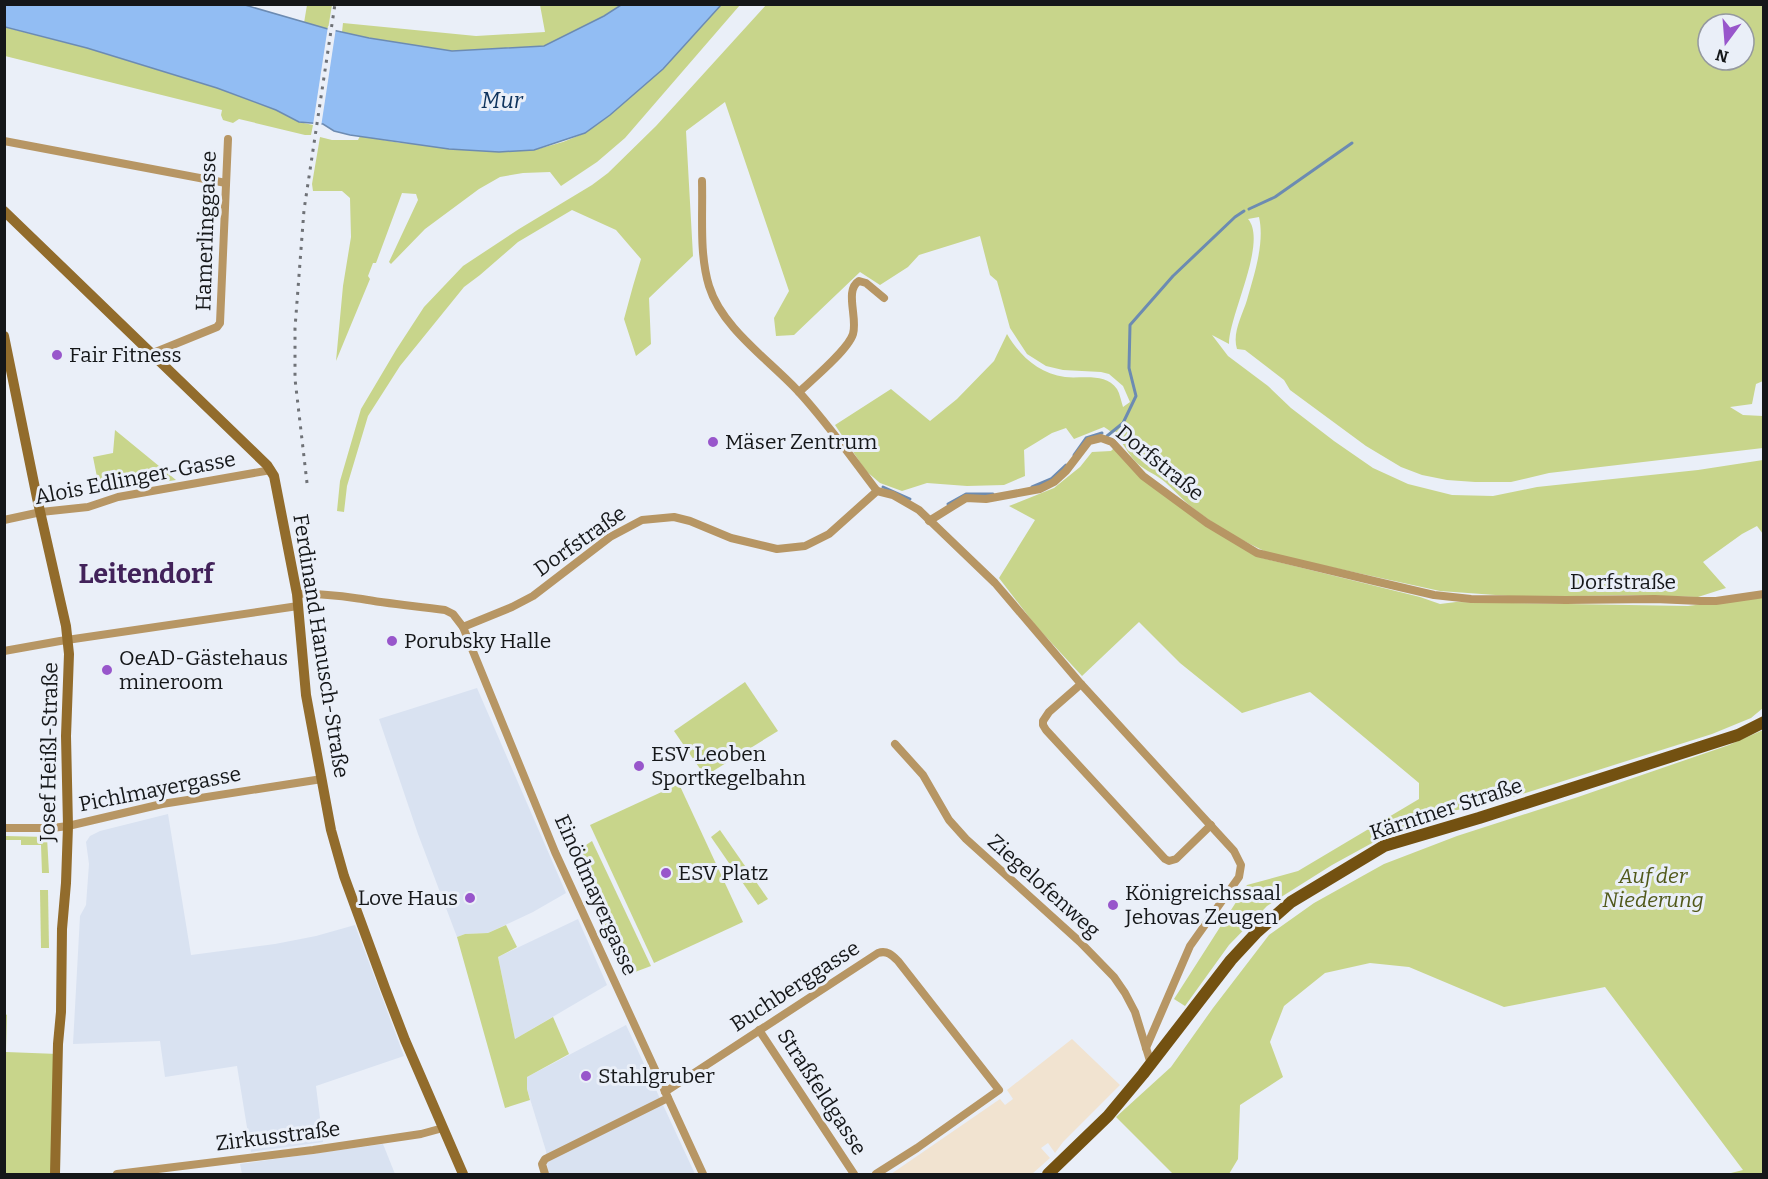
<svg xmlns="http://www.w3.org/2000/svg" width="1768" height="1179" viewBox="0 0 1768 1179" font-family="Bitter,serif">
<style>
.built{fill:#d9e2f1}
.industrial{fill:#f1e3d0}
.green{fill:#c8d58b;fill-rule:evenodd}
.water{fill:#92bdf3;stroke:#6c8bb2;stroke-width:1.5}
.pier{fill:#eaeff8}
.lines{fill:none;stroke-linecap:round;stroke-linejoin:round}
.stream{stroke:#6c8bb2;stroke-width:3}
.street{stroke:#b79664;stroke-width:8}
.secondary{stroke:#926c2c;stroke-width:10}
.primary{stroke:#735111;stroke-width:12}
.rail{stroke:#6f7277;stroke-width:3;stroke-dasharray:3 6;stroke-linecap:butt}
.poi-dot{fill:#9856cb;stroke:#eaeff8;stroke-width:2}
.labels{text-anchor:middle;stroke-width:6;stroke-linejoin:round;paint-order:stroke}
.street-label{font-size:21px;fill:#151719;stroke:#eaeff8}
.poi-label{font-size:21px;fill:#151719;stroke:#eaeff8;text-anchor:start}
.park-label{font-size:21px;font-style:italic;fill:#505819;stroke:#eaeff8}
.water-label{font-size:22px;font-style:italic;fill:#0e335d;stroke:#eaeff8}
.district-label{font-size:27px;font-weight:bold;fill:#42225a;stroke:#eaeff8}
</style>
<rect width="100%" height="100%" fill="#eaeff8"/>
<g class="built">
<polygon points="477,688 566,893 533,912 488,933 465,934 457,937 418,834 379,719"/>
<polygon points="168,814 191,955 275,944 316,936 355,925 404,1056 316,1086 323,1142 251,1152 237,1066 165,1077 160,1041 73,1044 80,916 86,905 89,864 86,842 90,836 100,831"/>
<polygon points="578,919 607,985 515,1039 498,957"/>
<polygon points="626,1025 695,1174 548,1174 546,1151 527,1089 527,1077"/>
<polygon points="383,1144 395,1174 242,1174 240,1164"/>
</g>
<polygon class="industrial" points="1072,1039 1120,1085 1063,1142 1055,1153 1048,1143 1041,1148 1050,1158 1032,1174 891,1174 1000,1099 1005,1105 1013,1099 1007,1090"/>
<g class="green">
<polygon points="307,5 332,5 328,29 304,23"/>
<polygon points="540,5 621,5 604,16 544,46 452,51 369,38 342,32 343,23 476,36 545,32"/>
<polygon points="721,5 740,5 625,138 597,162 561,186 550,172 523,173 500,177 479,189 425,229 391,264 389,262 418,200 416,194 402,193 376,263 373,263 368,276 370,279 336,361 343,286 351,237 350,198 342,191 313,191 312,184 320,137 332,140 358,140 360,136 401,143 534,150 563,142 585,133 610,115 663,69"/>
<path d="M766 5H1763V381L1756 384 1752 404 1730 407 1743 415 1763 416V448L1549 473 1511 482H1475L1447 480 1422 475 1401 467 1366 446 1290 390 1284 380 1245 350 1237 349C1232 333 1242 316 1247 300 1254 275 1265 243 1259 217L1248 219C1268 242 1229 315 1229 344L1212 335 1228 356 1268 386 1291 408 1334 441 1373 468 1408 484 1452 495 1493 496 1537 487 1698 470 1763 460V534L1757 526 1742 534 1703 562 1726 588 1698 597 1630 595 1523 597 1440 591 1271 554C1241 541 1214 525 1188 504 1180 497 1173 489 1165 482 1157 475 1146 471 1138 464 1124 450 1124 439 1104 427L1074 439 1066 428 1052 433 1024 450 1025 476 1004 485 967 486 927 483 902 491 880 483 866 471 835 425 891 389 930 421 957 399 994 361 1007 334C1020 356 1038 373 1065 377 1082 379 1105 372 1117 389 1120 394 1121 401 1123 407L1130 402 1123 386 1109 374 1101 372 1063 370 1046 366 1027 354 1010 328 997 281 990 275 980 236 919 255 908 267 880 285 860 272 794 335 776 336 774 318 789 291 725 102 686 131 693 256 649 298 651 344 636 356 624 319 633 286 641 259 616 230 572 210 518 242 480 275 464 287 400 366 368 416 347 486 344 512 337 511 340 481 361 409 396 350 424 307 463 266 519 229 592 185 608 173 656 126ZM1708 24H1744V60H1708Z"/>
<polygon points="4,27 87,48 217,88 276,110 299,122 313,125 311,135 305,135 239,119 233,123 223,120 221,115 222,110 5,56"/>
<polygon points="115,430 176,480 100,492 93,457 113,453"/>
<polygon points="1115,447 1123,458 1236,544 1262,558 1420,597 1440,604 1456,602 1688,606 1763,596 1763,708 1751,718 1712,734 1516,796 1453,811 1394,831 1332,865 1267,906 1229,945 1185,1006 1174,999 1247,885 1298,871 1419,799 1419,783 1310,692 1242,713 1180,663 1139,622 1082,676 1036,626 999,578 1035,520 1009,506 1054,488 1080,467 1092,452 1111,451"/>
<polygon points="745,682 778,731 705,776 674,731"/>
<polygon points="1763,730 1763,1174 1727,1174 1743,1170 1605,987 1504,1007 1409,967 1370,963 1325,973 1284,1006 1270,1042 1283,1077 1240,1105 1238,1159 1229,1174 1173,1174 1116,1117 1171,1067 1213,1008 1269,935 1314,903 1384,864 1457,836 1578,797 1729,745"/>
<polygon points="679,784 743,922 654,963 590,825"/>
<polygon points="720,830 768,899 758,905 711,837"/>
<polygon points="5,836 47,837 49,873 42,873 41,845 21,845 21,840 5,840"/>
<polygon points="592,841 651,966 627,975 571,855"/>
<polygon points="40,890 48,890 49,948 41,948"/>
<polygon points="506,925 517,947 498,957 515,1039 553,1017 569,1054 527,1077 527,1089 530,1100 505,1108 457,937 465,934 488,933"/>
<polygon points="4,1013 7,1015 6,1052 58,1054 55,1174 5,1174"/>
</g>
<polygon class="water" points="4,5 245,5 328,29 369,38 452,51 544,46 604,16 621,5 721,5 663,69 610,115 585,133 534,150 499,152 449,149 350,135 334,131 323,124 299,122 276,110 217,88 87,48 5,27"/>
<polygon class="pier" points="328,26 336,28 321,127 313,125"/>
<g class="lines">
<g class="stream">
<polyline points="1249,209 1275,197 1352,143"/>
<polyline points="1107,436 1123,423 1136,396 1129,368 1130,325 1173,276 1235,217 1244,211"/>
<polyline points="1074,455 1086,438 1102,433"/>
<polyline points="883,487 910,499"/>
<polyline points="1032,487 1051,479 1066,465"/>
<polyline points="948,504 966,494 993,494"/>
</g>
<g class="street">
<polyline points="4,141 226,183"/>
<path d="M702 181C703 215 699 253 709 286 722 328 768 359 797 390 826 421 851 457 877 491"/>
<polyline points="153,353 217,327 220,323 228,139"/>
<path d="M799 392C812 380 848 350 853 334 858 318 844 290 859 281L866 283 884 298"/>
<polyline points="4,520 41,512 88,507 118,497 271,470"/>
<polyline points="929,521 966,498 986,499 1040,489 1054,482 1066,471 1089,441 1101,438 1112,442 1143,476 1207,523 1257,553 1374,581 1434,595 1471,599 1566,600 1655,599 1700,601 1716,601 1764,594"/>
<path d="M297 594C320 593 340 596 362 599 389 604 417 606 445 610L453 614 463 627 512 607 533 596 610 537 642 520 674 517 690 521 731 538 777 549 805 546 829 534 877 491 893 495 919 510 995 583 1081 684 1234 851 1241 865 1239 877 1190 946 1146 1048"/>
<polyline points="463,627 555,852 703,1174"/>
<polyline points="4,651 60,641 298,606"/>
<polyline points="1081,684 1049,712 1043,721 1043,725 1046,730 1165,859 1169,861 1176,859 1211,825"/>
<polyline points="895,744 923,775 949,820 966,839 1080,942 1114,977 1125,993 1135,1012 1151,1064"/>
<polyline points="4,828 52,828 68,826 162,804 322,779"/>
<polyline points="759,1030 854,1174"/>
<path d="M665 1092 878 953C887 950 892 955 898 961L999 1090 917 1148 876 1174"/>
<polyline points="117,1174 313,1150 421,1134 443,1128"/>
<polyline points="545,1174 542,1164 545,1159 668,1098"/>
</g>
<g class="secondary">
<polyline points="4,211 267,465 274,476 297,594 306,695 331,830 344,876 385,988 405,1040 463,1174"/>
<polyline points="4,336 37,498 66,626 69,654 66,736 68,826 66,883 62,929 61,1012 58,1044 55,1174"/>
</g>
<polyline class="primary" points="1048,1174 1108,1116 1143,1074 1231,960 1257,932 1291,902 1384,846 1479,818 1738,735 1764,722"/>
<polyline class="rail" points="307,483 295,379 295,328 304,210 335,4"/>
</g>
<g class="poi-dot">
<circle cx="57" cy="355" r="6"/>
<circle cx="713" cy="442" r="6"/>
<circle cx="392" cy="641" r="6"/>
<circle cx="107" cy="670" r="6"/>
<circle cx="639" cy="766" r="6"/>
<circle cx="666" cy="873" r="6"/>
<circle cx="470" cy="898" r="6"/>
<circle cx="1113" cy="905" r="6"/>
<circle cx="586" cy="1076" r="6"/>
</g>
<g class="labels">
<g class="street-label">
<text transform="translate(206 231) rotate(-88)" y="7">Hamerlinggasse</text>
<text transform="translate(1160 463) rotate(39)" y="7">Dorfstraße</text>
<text transform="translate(135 478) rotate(-11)" y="7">Alois Edlinger-Gasse</text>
<text transform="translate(580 541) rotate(-35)" y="7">Dorfstraße</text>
<text x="1623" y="589">Dorfstraße</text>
<text transform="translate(321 646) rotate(81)" y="7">Ferdinand Hanusch-Straße</text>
<text transform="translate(49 752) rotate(-89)" y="7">Josef Heißl-Straße</text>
<text transform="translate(160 789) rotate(-11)" y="7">Pichlmayergasse</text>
<text transform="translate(1446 809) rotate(-18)" y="7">Kärntner Straße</text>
<text transform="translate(1044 886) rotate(42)" y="7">Ziegelofenweg</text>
<text transform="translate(596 895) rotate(66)" y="7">Einödmayergasse</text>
<text transform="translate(795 986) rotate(-33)" y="7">Buchberggasse</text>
<text transform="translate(822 1092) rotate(57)" y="7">Straßfeldgasse</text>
<text transform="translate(278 1136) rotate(-7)" y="7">Zirkusstraße</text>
</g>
<g class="poi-label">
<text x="69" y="362">Fair Fitness</text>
<text x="725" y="449">Mäser Zentrum</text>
<text x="404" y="648">Porubsky Halle</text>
<text x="119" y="665">OeAD-Gästehaus<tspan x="119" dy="24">mineroom</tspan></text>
<text x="651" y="761">ESV Leoben<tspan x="651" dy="24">Sportkegelbahn</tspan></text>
<text x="678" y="880">ESV Platz</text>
<text x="1125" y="900">Königreichssaal<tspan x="1125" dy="24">Jehovas Zeugen</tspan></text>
<text x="458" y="905" text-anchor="end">Love Haus</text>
<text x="598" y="1083">Stahlgruber</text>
</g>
<g class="park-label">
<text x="1653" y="883">Auf der<tspan x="1653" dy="24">Niederung</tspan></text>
</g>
<g class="water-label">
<text x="502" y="108">Mur</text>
</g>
<g class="district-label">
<text x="146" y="583">Leitendorf</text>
</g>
</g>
<rect width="1768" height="1179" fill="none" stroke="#151719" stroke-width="12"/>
<g transform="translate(1726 42) rotate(196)"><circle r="28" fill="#eaeff8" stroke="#95999f" stroke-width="1.5"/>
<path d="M0-4.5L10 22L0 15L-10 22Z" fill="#9856cb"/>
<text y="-9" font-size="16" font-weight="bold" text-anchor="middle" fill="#151719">N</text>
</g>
</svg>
